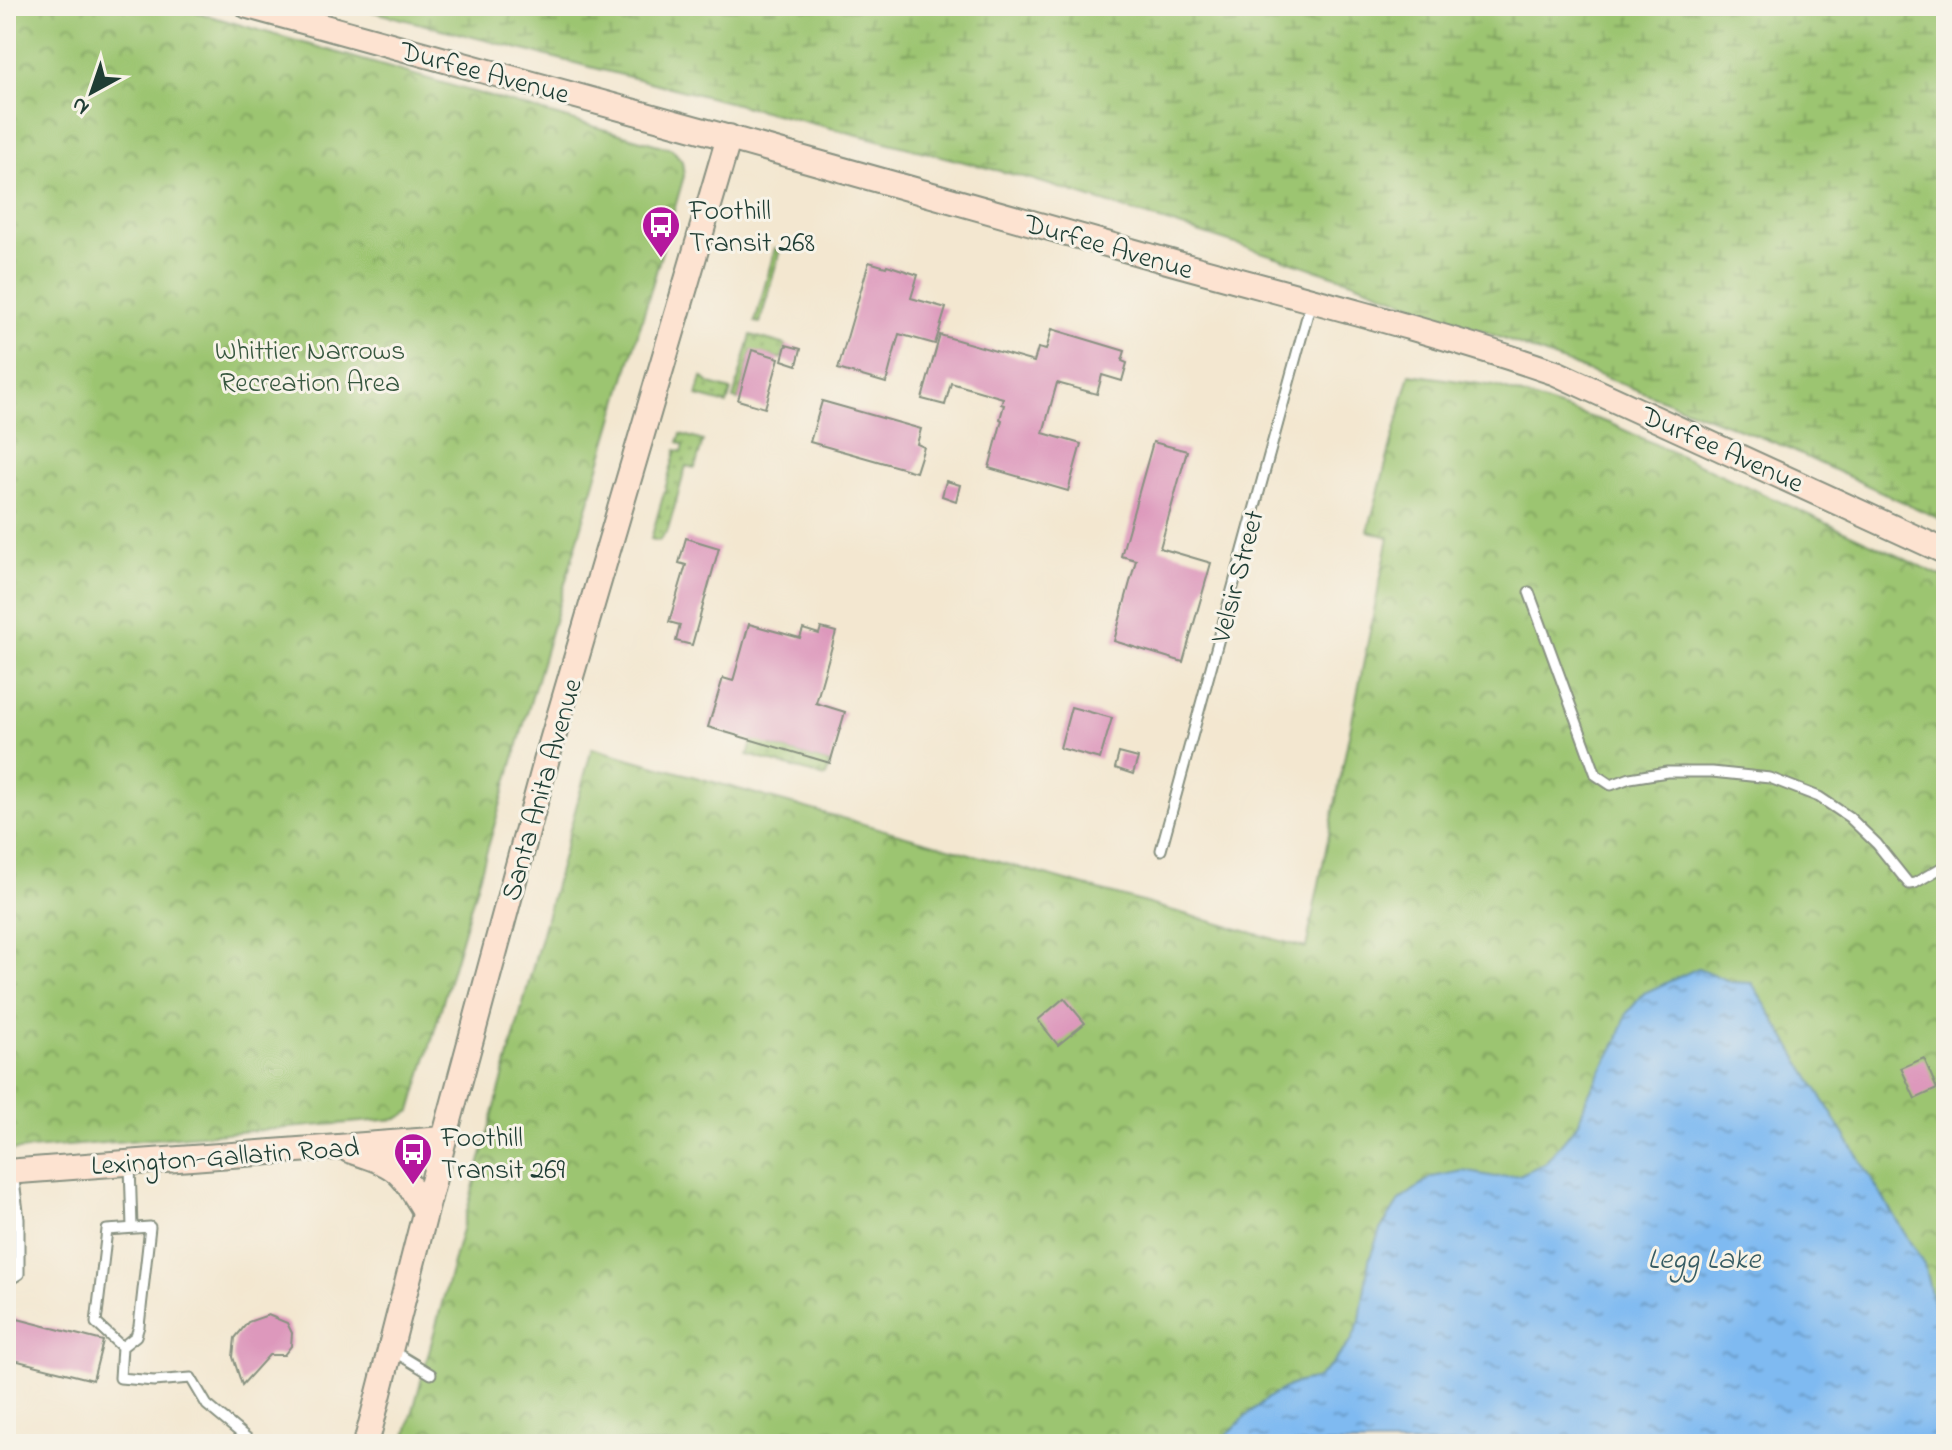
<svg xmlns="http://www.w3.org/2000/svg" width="1952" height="1450" viewBox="0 0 1952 1450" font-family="'Indie Flower',sans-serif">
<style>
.wetland{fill:url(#wetland-marsh);stroke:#5e8152;stroke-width:2}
.park{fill:url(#park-crowns);stroke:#5e8152;stroke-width:2}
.garden{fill:url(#garden-dots);stroke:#5e8152;stroke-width:2}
.water{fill:url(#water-ripples);stroke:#4f7c92;stroke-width:2}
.building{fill:#dd98bc}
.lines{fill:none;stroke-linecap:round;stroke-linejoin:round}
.lane-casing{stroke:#899282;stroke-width:13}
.secondary-casing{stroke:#899282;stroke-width:28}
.lane{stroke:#fff;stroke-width:9}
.secondary{stroke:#fde3d1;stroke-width:24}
.labels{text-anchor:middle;stroke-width:6;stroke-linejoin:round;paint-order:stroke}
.street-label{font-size:28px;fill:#1f3d34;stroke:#f7f3e8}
.poi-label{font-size:28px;fill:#1f3d34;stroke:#f7f3e8;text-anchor:start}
.park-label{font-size:28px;fill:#385840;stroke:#f7f3e8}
.water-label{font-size:30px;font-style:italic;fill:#375c63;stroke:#f7f3e8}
</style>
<defs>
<pattern id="wetland-marsh" width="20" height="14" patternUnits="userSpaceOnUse" patternTransform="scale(2)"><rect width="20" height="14" fill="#9cc571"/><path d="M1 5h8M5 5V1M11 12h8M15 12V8" fill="none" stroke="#7fa15e"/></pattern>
<pattern id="park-crowns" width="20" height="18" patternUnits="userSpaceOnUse" patternTransform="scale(2)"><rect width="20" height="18" fill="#9cc571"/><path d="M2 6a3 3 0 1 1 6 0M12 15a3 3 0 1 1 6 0" fill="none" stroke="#7fa15e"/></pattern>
<pattern id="garden-dots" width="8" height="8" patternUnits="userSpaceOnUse" patternTransform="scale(2)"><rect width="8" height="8" fill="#9cc571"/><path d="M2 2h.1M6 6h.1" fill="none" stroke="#7fa15e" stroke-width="1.8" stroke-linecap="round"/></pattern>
<pattern id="water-ripples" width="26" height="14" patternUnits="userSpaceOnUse" patternTransform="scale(2)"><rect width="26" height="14" fill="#7fbaf1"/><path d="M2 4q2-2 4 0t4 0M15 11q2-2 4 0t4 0" fill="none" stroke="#6798c4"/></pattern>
</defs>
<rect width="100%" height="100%" fill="#f7f3e8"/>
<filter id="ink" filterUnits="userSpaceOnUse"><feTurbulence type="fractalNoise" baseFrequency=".0125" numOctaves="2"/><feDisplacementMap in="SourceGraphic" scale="16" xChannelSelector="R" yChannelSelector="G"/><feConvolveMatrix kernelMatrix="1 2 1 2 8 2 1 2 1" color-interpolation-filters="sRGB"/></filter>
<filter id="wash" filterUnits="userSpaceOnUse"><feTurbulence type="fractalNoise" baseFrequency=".006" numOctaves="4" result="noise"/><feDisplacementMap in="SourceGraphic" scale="32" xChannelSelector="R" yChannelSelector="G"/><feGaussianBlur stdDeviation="1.8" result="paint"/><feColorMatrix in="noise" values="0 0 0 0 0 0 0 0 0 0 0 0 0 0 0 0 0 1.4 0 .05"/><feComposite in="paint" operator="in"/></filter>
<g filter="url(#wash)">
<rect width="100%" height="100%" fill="#f3e7d0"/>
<polygon class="wetland" points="351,6 1946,6 1946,522 1776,443 1352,281 1031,179"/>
<g class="park">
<polygon points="6,6 175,6 672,149 682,161 684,176 411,1111 397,1119 6,1151"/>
<polygon points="1410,374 1494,386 1609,423 1946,578 1946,1444 404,1444 592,748 1306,948 1389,537 1368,531"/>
</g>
<g class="garden">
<polygon points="775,248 780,250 760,323 755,322"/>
<polygon points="751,335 786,345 782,359 752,351 738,400 733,399"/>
<polygon points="702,377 710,384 731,390 727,404 697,396"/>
<polygon points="681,434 703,441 695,468 686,466 668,530 659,541 651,539 676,450 682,452 684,445 678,442"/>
<polygon points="756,730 772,746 830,763 826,777 748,755"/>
</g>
<path class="water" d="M1698 968 1731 982 1752 983 1924 1265 1942 1339 1944 1399 1940 1444H1218C1243 1418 1278 1381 1316 1379L1334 1362 1352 1340 1360 1320 1369 1260 1380 1230 1399 1201 1432 1177 1463 1171 1496 1177 1519 1175 1545 1163 1579 1122 1586 1099 1617 1041 1627 1013 1644 993Z"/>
<g id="blocks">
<g class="building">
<polygon points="869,262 886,267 887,265 918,275 911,298 946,308 935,344 899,334 886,383 838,369"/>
<polygon points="1052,329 1125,351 1122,361 1127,363 1122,381 1102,375 1097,394 1057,383 1043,433 1081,444 1068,491 989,468 1002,420 1000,419 1004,405 1001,404 1003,398 951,383 945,405 922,399 940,335 1034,362 1038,348 1046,350"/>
<polygon points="786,345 801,349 797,365 782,360"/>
<polygon points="752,350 779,358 765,408 738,400"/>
<polygon points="822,401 921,429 917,444 924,447 916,472 810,442"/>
<polygon points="1153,442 1187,451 1160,548 1211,563 1183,662 1114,641 1136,560 1121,556"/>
<polygon points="946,481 960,485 956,501 942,496"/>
<polygon points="686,538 719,548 692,645 676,641 680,625 669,622 686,565 679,563"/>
<polygon points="749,624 800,638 803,629 819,634 821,628 836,632 816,703 845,712 830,763 708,727 723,678 733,681"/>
<polygon points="1071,707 1112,718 1100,759 1060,748"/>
<polygon points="1119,753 1138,758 1133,774 1115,768"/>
<polygon points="1064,998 1085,1023 1058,1045 1038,1020"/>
<polygon points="1924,1058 1937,1089 1915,1099 1901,1068"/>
<polygon points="268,1315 287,1323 292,1333 291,1346 284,1355 269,1355 242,1385 233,1357 235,1338 248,1322"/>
<polygon points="6,1316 103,1341 93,1380 6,1358"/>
</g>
</g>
</g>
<g filter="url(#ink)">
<use href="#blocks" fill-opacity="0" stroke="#899282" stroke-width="2"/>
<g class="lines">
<defs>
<g id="lane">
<polyline points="1529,592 1596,775 1611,785 1630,778 1667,772 1712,772 1770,778 1819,797 1849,817 1877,844 1909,884 1915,883 1946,865"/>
<polyline points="1161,850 1311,302"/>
<polyline points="130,1166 132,1227"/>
<polyline points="6,1282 19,1274 19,1219 13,1173"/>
<polyline points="122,1347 136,1336 139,1326 150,1227 107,1230 96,1323 122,1347 120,1378 154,1381 191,1378 207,1405 254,1444"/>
<polyline points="393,1351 431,1374"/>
</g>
<g id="secondary">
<path d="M248 6C546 87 845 169 1142 254 1280 293 1420 326 1556 373L1946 552"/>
<path d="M349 1150C397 1166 399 1167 425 1211"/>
<polyline points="6,1172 444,1139"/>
<polyline points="366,1444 444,1139 547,758 729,137"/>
</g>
</defs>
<use href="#lane" class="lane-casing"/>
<use href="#secondary" class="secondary-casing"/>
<use href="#lane" class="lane"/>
<use href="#secondary" class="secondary"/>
</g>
</g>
<defs>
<symbol id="bus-pin" viewBox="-11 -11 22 30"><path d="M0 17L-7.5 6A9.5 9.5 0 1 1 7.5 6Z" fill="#b5179e" stroke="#f7f3e8"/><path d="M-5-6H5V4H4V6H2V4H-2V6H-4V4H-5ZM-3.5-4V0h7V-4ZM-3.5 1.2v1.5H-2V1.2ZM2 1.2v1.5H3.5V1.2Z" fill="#fff"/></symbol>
</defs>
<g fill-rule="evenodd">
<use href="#bus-pin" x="639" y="203" width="44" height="60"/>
<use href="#bus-pin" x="391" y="1130" width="44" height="60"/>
</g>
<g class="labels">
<g class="street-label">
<text transform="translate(485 71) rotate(15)" y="10">Durfee Avenue</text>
<text transform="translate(1109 245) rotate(16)" y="10">Durfee Avenue</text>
<text transform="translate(1723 448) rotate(24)" y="10">Durfee Avenue</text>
<text transform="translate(1236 576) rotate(-75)" y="10">Velsir Street</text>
<text transform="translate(540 789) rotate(-74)" y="10">Santa Anita Avenue</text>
<text transform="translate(225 1155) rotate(-4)" y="10">Lexington-Gallatin Road</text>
</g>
<g class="poi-label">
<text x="689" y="219">Foothill<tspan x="689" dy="32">Transit 268</tspan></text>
<text x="441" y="1146">Foothill<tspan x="441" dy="32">Transit 269</tspan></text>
</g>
<g class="park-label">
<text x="310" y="359">Whittier Narrows<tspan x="310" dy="32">Recreation Area</tspan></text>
</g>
<g class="water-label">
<text x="1704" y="1268">Legg Lake</text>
</g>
</g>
<rect width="1952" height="1450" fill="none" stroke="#f7f3e8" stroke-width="32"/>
<g transform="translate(92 92) rotate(220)" stroke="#f7f3e8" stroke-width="6" paint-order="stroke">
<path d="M0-6L14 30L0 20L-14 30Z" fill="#1f3d34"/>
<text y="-12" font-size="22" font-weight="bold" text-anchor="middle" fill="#1f3d34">N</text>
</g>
</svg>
